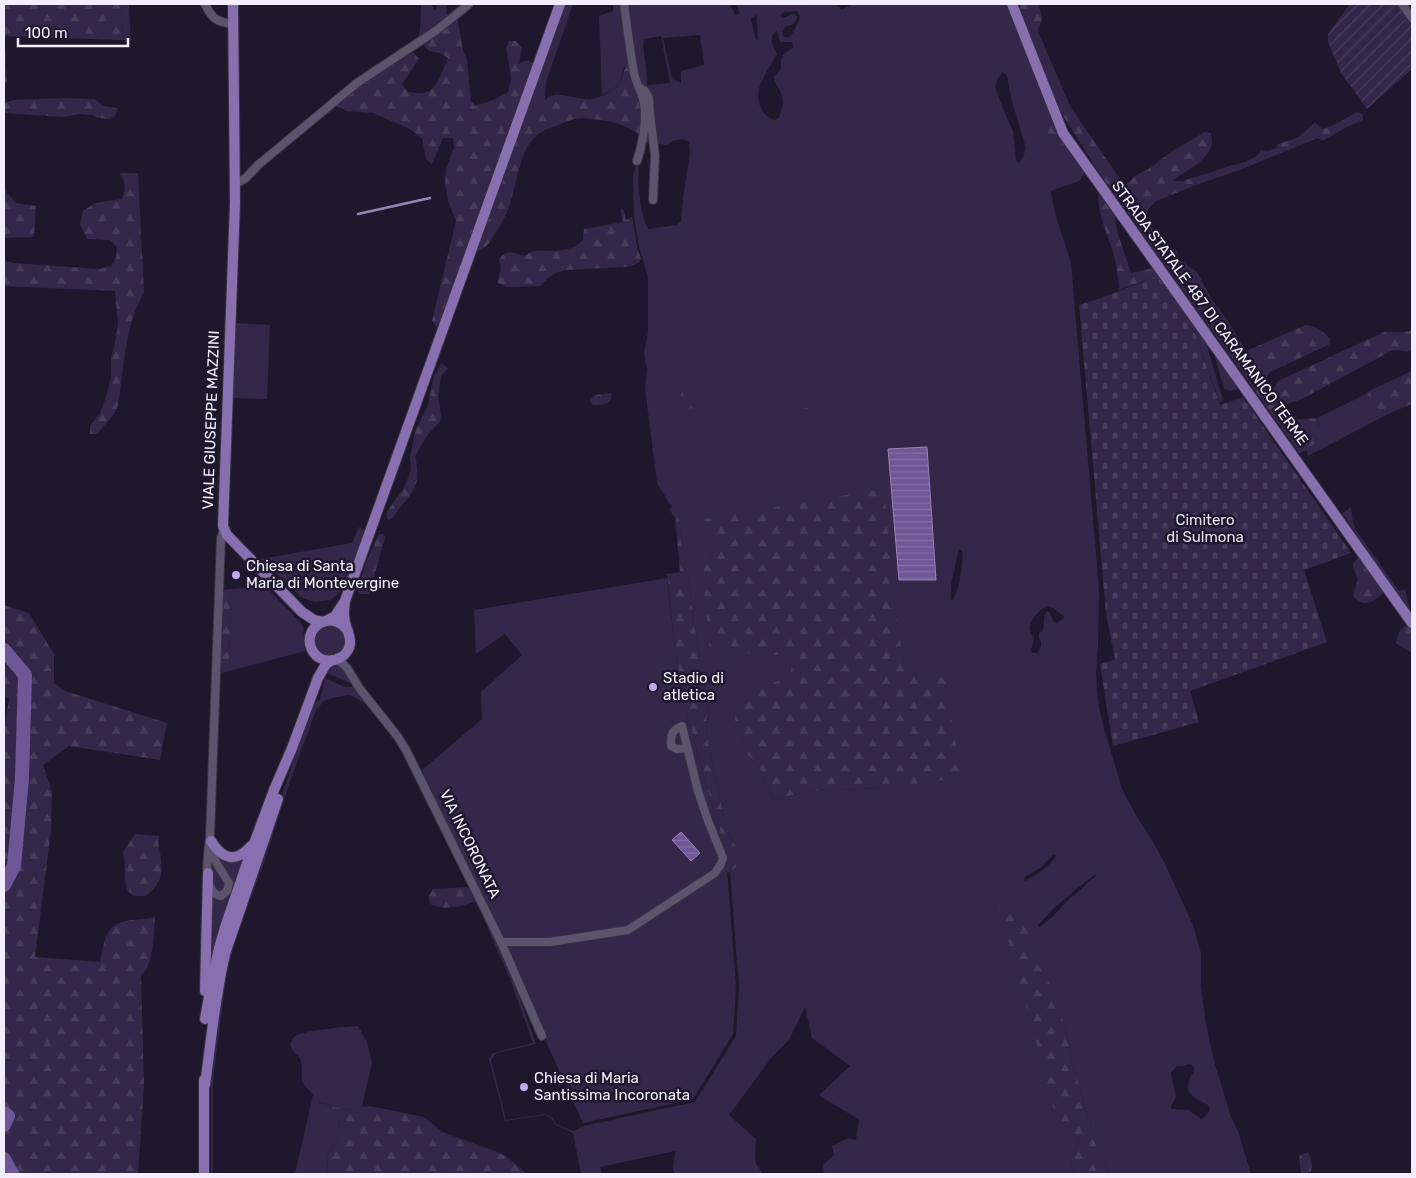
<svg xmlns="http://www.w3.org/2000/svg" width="1416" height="1178" viewBox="0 0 1416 1178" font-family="Rubik,sans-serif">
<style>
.grass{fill:#342749;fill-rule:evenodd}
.forest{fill:url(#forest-firs)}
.cemetery{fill:url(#cemetery-stones)}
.garden{fill:url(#garden-furrows)}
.water{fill:url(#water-rules);stroke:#9684b5}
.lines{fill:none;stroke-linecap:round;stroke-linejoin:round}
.stream{stroke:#9684b5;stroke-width:2.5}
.river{stroke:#6e5796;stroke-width:14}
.minor-casing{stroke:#383242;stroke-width:10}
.major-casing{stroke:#383242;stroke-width:12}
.minor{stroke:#5c546c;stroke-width:8}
.major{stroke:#876fb0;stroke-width:10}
.poi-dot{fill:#c2a8f2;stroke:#1f182c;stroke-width:2}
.labels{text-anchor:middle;stroke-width:5;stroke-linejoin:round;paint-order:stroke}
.street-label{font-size:15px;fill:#f3eefd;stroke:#1f182c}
.park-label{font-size:15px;fill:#e4def1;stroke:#1f182c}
.poi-label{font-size:15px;fill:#f3eefd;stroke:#1f182c;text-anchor:start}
</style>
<defs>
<pattern id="forest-firs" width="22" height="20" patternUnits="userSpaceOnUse" patternTransform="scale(1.25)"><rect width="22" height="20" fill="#342749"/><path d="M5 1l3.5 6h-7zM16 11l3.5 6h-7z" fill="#483c5b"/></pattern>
<pattern id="cemetery-stones" width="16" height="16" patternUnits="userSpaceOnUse" patternTransform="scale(1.25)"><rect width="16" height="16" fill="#342749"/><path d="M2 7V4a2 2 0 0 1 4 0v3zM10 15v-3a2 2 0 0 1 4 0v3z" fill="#483c5b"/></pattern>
<pattern id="garden-furrows" width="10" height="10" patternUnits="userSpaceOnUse" patternTransform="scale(1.25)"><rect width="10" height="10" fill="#342749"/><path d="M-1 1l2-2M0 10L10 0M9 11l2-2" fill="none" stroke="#483c5b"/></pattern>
<pattern id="water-rules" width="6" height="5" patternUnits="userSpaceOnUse" patternTransform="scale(1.25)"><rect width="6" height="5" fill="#6e5796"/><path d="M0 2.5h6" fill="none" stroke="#836fa6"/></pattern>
</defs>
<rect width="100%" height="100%" fill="#1f182c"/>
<g class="grass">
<polygon points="121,4 129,4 131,41 123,40"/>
<polygon points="421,4 431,4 435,10 439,4 446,4 447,18 418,40 420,29"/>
<path d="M564 4H573L546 82 545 101C533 111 533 131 517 136Z"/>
<polygon points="613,4 622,4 631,63 624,68 620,83 612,90 602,95 599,16 613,11"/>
<path d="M624 4H730L735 15 740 13 736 4H835L842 9 850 6 847 4H1012L1049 100 1087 170 1079 181 1051 191 1055 213 1071 263 1099 588 1098 648 1096 674 1099 708 1104 728 1122 789 1137 817 1152 840 1164 862 1193 925 1201 953V987L1206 1024 1214 1061 1231 1117 1239 1134 1251 1174H1109L1095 1142 1072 1060 1065 1026 995 888 1054 1109 1079 1140 1070 1161 1074 1174H824L823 1165 834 1155 832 1146 848 1138 856 1140 859 1120 819 1095 850 1066 812 1038 805 1007 789 1040 772 1057 729 1115 756 1139 755 1162 763 1174H675L673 1170 675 1151 600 1167 602 1174H581L573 1133 556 1125 551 1118 545 1115 505 1121 489 1059 493 1053 533 1043 510 979 476 901 401 751 386 726 363 702 350 695 336 697 324 701 316 710 287 790 265 860 236 937 226 977 213 1081V1174H211V1060L223 975 311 707 320 699 325 678 345 687H354L386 726 403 751 503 951 536 1044 497 1053 495 1054 491 1060 506 1120 545 1114 552 1117 556 1124 573 1131 584 1126 695 1102 736 1036 739 987 730 872 739 866 741 855 730 836 724 817 711 757 706 730 708 696 705 689 696 634 693 620 690 588 682 550 681 532 678 517 657 483 645 388 647 370 644 353 648 332V277L639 247 634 217 633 175 642 145 639 87ZM797 11 800 17C798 24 794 33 788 38L784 37 782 34 785 26C792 25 796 25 797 16L793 14 782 18 780 16 784 12ZM757 15 758 40 756 39 751 21V18ZM777 31 780 42H792L793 48 783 55 781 60V68L774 77C775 86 781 89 782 97 784 103 781 112 779 118L775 120C768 118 764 115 761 108 751 88 769 71 777 54 773 47 767 36 777 31ZM700 35 704 65 681 71V83L672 79 663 38ZM661 36 670 83 647 85 646 67 643 45 644 39ZM1003 72 1007 76 1011 98 1026 148 1023 157 1019 163 1016 162 1013 131 1006 116 995 87 998 78ZM682 139 689 142 690 153 683 198 681 221 677 225 648 229C639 213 636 176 640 158 640 153 643 147 645 142L667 145 672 141ZM927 447 900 580 888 450ZM959 549 962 551C964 562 959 590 953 600H951C949 595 952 590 951 585ZM714 550 894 600 905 671 884 788 808 791 774 800 759 767 737 741 790 675 795 656 702 572ZM1046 606C1053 606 1058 613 1064 616V618L1057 623 1053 621 1050 613 1047 611C1042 617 1045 624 1043 631L1039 633V638C1043 644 1041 648 1037 653H1033L1031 651 1034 639C1034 638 1030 631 1030 631 1028 620 1039 611 1046 606ZM1054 854 1056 856C1049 867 1036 875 1025 881L1024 880 1025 877 1040 868ZM1096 874V876L1089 881 1076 894 1070 898 1052 917 1039 928 1038 925 1054 908 1086 881ZM1190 1064 1194 1067V1071C1181 1091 1190 1096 1208 1105L1210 1110 1206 1115 1201 1119 1188 1110 1171 1109V1106L1176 1097 1171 1073 1177 1066H1183Z"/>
<polygon points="1037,29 1071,108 1065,105 1059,109 1030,40"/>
<polygon points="1276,148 1276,155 1240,170 1196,185 1195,183 1188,179 1209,173 1229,166 1245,162 1257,156 1261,150 1268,151"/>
<polygon points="1130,200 1133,204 1156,201 1148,210 1146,219 1155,231 1164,241 1177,251 1179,259 1197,272 1211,298 1228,321 1246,351 1253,372 1251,385 1122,205"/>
<polygon points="235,323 270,325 267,399 232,398"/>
<polygon points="1196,325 1204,336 1223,400 1220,403 1195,333"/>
<polygon points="1212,347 1242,387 1231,391 1224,389"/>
<polygon points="1371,390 1367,396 1379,411 1392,412 1308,456 1307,449 1312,447 1319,424 1317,418 1362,396"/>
<polygon points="1351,507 1353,523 1356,530 1399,591 1405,589 1407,598 1412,614 1342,513"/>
<polygon points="359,527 365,531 347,585 336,596 330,600 315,602 302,598 260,559 352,543"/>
<polygon points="667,578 675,648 684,704 726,856 736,986 733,1034 693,1099 583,1123 422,770 482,719 481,692 522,655 505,634 476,654 474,610"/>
<polygon points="259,580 300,622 303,626 305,651 229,671 231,589 245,588"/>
<circle cx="330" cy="641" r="16"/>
<path d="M335 666C345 667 347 674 351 682H348L326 673Z"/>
<polygon points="219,856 238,859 243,861 212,964 210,962 211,899 214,897 220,899 229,894 232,884 216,857"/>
<path d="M214 864 225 880 226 888C220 892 218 892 213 887L210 869Z"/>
<path d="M358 1026 367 1042 372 1062 362 1107 370 1106 424 1117 443 1132 505 1155 527 1174H525L505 1156 444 1134 424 1119 359 1113 318 1102 316 1113 338 1119 341 1133 327 1156 328 1174H295L313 1095 302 1082C301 1076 303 1067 301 1061 299 1054 293 1055 290 1044 292 1042 292 1039 294 1037 302 1030 346 1027 358 1026Z"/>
</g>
<g class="forest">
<polygon points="4,4 121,4 123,40 4,36 7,82 4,83"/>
<path d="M1017 4H1039C1039 9 1041 12 1042 16 1043 24 1035 34 1030 40Z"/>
<path d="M457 17 463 50 467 60 471 101 475 106 493 100 508 92 511 78 506 48 509 41H516L522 48 519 63 528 60 534 64 439 330 432 321 456 221 448 201 445 182 446 168 454 148 453 138H443L432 164 426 159 422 138 408 128 373 113 347 111 335 105 354 87 411 50 419 59 402 84 408 92C413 92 419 94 424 93 437 91 443 69 448 58L440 53 429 51 421 42Z"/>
<path d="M631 63 642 103 641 136C627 124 610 121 592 119 579 117 570 120 558 125 550 128 542 130 535 137 521 149 517 180 512 197 509 210 503 221 496 232 491 241 486 250 475 252L517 136C532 131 532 113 542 103 544 101 548 97 551 96 561 91 583 103 597 98 604 96 616 88 620 83 624 75 622 68 631 63Z"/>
<polygon points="61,98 94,99 104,106 116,108 118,110 114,117 108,119 99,118 91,115 79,114 64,117 4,113 4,103 13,100"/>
<path d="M1065 105 1071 108 1125 186 1135 176 1152 167 1169 153 1205 132 1211 133C1211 135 1212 138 1212 141 1213 158 1184 172 1172 181H1183L1188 179 1194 181 1196 185 1156 201 1133 204 1127 195 1117 199 1094 165 1059 109Z"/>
<path d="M1050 107 1065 144 1061 146 1050 141C1047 130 1043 117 1050 107Z"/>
<path d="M1358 112 1363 115V120L1347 127 1322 141 1318 138 1276 155V148L1278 144 1294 139 1300 136 1315 122 1322 129C1333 127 1347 117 1358 112Z"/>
<path d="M119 173H138L144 293C124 326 124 369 118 406L113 415 97 434H90V426L100 413 106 397 111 377V359L116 338 118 323 115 291 4 286V261L14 263 99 269 111 266 116 258 117 247 110 240 87 239 80 224 83 211 95 203 122 199C126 188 126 182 119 173Z"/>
<polygon points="4,189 16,203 36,206 34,237 4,238"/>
<path d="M1098 195 1106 199 1114 210 1117 231 1131 273 1154 268 1196 325 1195 333 1155 277 1119 290C1118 278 1117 267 1114 255 1107 234 1099 218 1098 195Z"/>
<path d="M621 208 624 211 626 220 632 217 637 246 641 259 639 262 634 265 626 267 567 270C552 273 550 276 540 286L507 287 498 283C498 273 503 272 499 260 505 248 514 253 524 256 528 254 532 251 535 251 539 250 543 251 547 251 560 251 574 250 583 240L584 229 623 222 621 212Z"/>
<path d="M1306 325C1316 326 1323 331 1330 338V344L1270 372 1266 379V386L1274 388 1278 381 1384 332C1395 331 1401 334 1412 330V351C1405 353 1399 348 1391 351L1302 399 1287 404 1284 412 1285 415 1292 420 1317 418C1320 427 1319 441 1311 447 1308 450 1303 451 1299 453L1251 385 1253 372 1246 351Z"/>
<path d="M441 363 448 368 441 376 440 383 438 396 441 414 440 421 427 436 415 456C421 482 416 489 399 509 395 514 394 518 388 520L386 515 388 510 403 489 408 478 411 470 410 458 415 431 428 405 433 379Z"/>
<polygon points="1412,371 1412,404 1392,412 1379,411 1370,406 1367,401 1367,396 1371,390"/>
<polygon points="684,389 687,390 689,395 688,401 691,404 693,408 690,409 685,409 680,403 680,396"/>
<path d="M611 393C614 404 601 406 593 405L590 402 591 399 596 395Z"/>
<circle cx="808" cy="413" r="5.5"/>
<polygon points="884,489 894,600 905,670 945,674 961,778 884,788 808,791 774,800 759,767 736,741 735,702 790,675 794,656 710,651 702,572 714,550 704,519"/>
<polygon points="672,507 678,516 681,532 682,550 690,588 693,620 696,634 705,689 708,696 706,730 711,757 724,817 730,836 741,855 744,862 739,866 727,873 726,856 684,704 675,648 667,574 680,572 675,518 669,509"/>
<polygon points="379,534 384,534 385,538 369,594 360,594 357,590 367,560"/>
<path d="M1361 556 1384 592C1376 601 1362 610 1353 595 1354 590 1358 584 1357 578 1355 567 1347 566 1361 556Z"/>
<polygon points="231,589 229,671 220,673 223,590"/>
<path d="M4 605 29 613 54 654V683L65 691 167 723 160 760 69 746 43 765 52 792 51 830 35 957 100 962C105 939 104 923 132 920 140 919 147 919 155 917 154 931 154 967 141 975L144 1087 138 1174H4V810L5 804 4 800V732L9 698 4 697Z"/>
<polygon points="1407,624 1412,630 1412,653 1400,646 1396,642 1399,632"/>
<path d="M135 834 159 836C157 842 159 846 160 852 163 874 163 881 146 896H135L127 891C124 878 126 865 123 852Z"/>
<path d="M468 887 476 901C460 907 445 911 430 904L429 896 433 889Z"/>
<polygon points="994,887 1029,933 1047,977 1065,1026 1072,1060 1095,1142 1109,1174 1074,1174 1070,1161 1079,1140 1054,1110"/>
<polygon points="317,1102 359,1113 370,1108 425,1119 444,1134 505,1156 525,1174 328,1174 327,1156 341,1133 338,1119 315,1113"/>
<polygon points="1308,1152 1312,1163 1311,1172 1309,1173 1301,1174 1299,1156"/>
</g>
<polygon class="cemetery" points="1155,277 1195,333 1220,405 1243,397 1351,553 1304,570 1327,642 1190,691 1199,722 1113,746 1100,664 1115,659 1106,614 1079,305 1101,298"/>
<polygon class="garden" points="1350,4 1398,4 1412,22 1412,69 1367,109 1341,73 1328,42 1328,34"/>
<g class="water">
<polygon points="927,447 936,580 899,580 888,449"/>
<polygon points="681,832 700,853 691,861 672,840"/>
</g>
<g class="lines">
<polyline class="stream" points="358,214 430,198"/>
<g class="river">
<polyline points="4,650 25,675 22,778 14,866 4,885"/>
<polyline points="4,1113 8,1116 4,1125"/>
<polyline points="4,1159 12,1174"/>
</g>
<defs>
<g id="minor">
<path d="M205 4C212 19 217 22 233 24"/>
<path d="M624 4C627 27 630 50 634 73 636 83 642 93 644 103 647 122 643 142 637 161"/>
<polyline points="1402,4 1412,18"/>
<polyline points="639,87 645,91 649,98 650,114 655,155 653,200"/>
<polyline points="235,184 246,178 258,165 357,83 437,30 469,4"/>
<polyline points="335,660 342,663 347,668 360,689 398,737 406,750 501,942 542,1036"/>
<path d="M210 836 214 859 229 883 227 891 221 896C200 893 209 850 210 836L221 538 224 530"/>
<path d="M501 942H550L628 930 715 873 721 864 723 858 707 818 698 791 682 726C671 731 671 734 671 746L677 749 687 748"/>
</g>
<g id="major">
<polyline points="233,4 235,203 223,526 227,535 302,612 314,620 323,622"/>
<polyline points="1012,4 1063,133 1412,623"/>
<path d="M345 602C344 609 343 615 345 622 346 629 351 636 350 644 347 661 324 666 314 653 298 631 330 606 348 631"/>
<polyline points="326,621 335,616 345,601 560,4"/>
<path d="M211 841C223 860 236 863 251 846"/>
<polyline points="205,991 208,873"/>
<polyline points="205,1019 211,985 219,948 226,924 249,857 274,790 292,748 318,678 326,664 333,660"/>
<path d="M205 1085C211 1041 215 997 225 954L278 799"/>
<polyline points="204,1174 204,1080"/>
</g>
</defs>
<use href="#minor" class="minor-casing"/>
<use href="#major" class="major-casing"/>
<use href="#minor" class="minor"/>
<use href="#major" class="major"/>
</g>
<g class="poi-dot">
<circle cx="236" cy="575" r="5"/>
<circle cx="653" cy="687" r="5"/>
<circle cx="524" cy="1087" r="5"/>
</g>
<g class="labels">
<g class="street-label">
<text transform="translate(1210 313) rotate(54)" y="5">STRADA STATALE 487 DI CARAMANICO TERME</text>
<text transform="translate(211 420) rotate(-88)" y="5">VIALE GIUSEPPE MAZZINI</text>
<text transform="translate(470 844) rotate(64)" y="5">VIA INCORONATA</text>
</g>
<g class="park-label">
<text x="1205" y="525">Cimitero<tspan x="1205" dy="17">di Sulmona</tspan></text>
</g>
<g class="poi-label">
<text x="246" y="571">Chiesa di Santa<tspan x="246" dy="17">Maria di Montevergine</tspan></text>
<text x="663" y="683">Stadio di<tspan x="663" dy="17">atletica</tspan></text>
<text x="534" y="1083">Chiesa di Maria<tspan x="534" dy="17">Santissima Incoronata</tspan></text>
</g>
</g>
<rect width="1416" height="1178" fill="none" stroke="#f3eefd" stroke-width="10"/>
<path d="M18 38v8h110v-8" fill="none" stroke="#f3eefd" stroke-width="2.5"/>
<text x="25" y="38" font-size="15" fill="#f3eefd" stroke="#1f182c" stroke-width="4" paint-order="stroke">100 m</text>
</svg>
